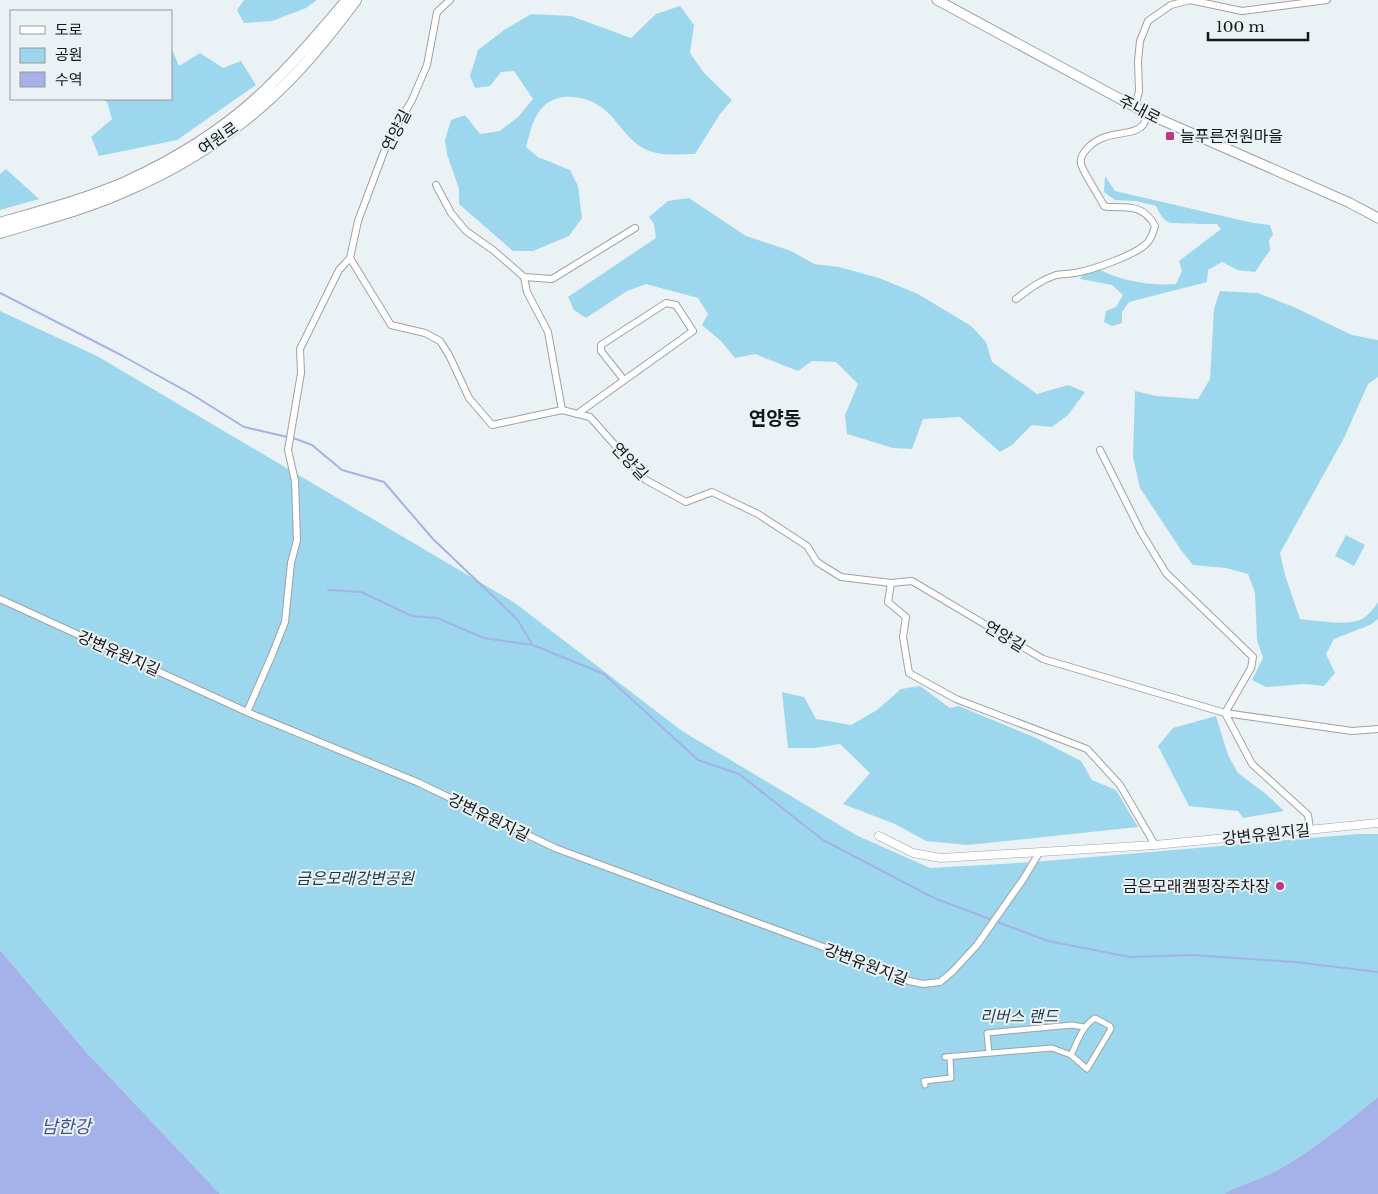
<svg xmlns="http://www.w3.org/2000/svg" width="1378" height="1194" viewBox="0 0 1378 1194" font-family="'Libre Baskerville','Noto Sans KR',serif">
<style>
.green{fill:#9dd7ed}
.water{fill:#a4b2e9}
.lines{fill:none;stroke-linecap:round;stroke-linejoin:round}
.stream{stroke:#a4b2e9;stroke-width:2}
.pedestrian-casing{stroke:#9ca3a5;stroke-width:7}
.minor-casing{stroke:#9ca3a5;stroke-width:8}
.tertiary-casing{stroke:#9ca3a5;stroke-width:9}
.secondary-casing{stroke:#9ca3a5;stroke-width:11}
.trunk-casing{stroke:#9ca3a5;stroke-width:12}
.pedestrian{stroke:#fff;stroke-width:5}
.minor{stroke:#fff;stroke-width:6}
.tertiary{stroke:#fff;stroke-width:8}
.secondary{stroke:#fff;stroke-width:9}
.trunk{stroke:#fff;stroke-width:10}
.poi-dot{fill:#b83884;stroke:#ebf2f5;stroke-width:2}
.labels{text-anchor:middle;stroke-width:4;stroke-linejoin:round;paint-order:stroke}
.street-label{font-size:16px;fill:#141718;stroke:#ebf2f5}
.poi-label{font-size:16px;fill:#141718;stroke:#ebf2f5;text-anchor:start}
.park-label{font-size:16px;font-style:italic;fill:#193b47;stroke:#ebf2f5}
.water-label{font-size:18px;font-style:italic;fill:#414e91;stroke:#ebf2f5}
.quarter-label{font-size:19px;font-weight:bold;fill:#141718;stroke:#ebf2f5}
</style>
<rect width="100%" height="100%" fill="#ebf2f5"/>
<g class="green">
<polygon points="244,0 317,0 306,8 272,21 244,23 237,10"/>
<path d="M680 6 694 25 690 53 704 73 732 100 720 114 695 154C682 154 666 156 653 152 630 146 621 124 605 110 589 96 561 91 545 105 533 115 530 133 526 147L538 157 570 170 578 186 582 218 569 236 533 251H513L459 204V189L447 154 445 140 451 120 465 115 480 134 500 131 519 116 533 99 514 71 501 72 490 86 475 88 470 76 478 50 504 30 531 14 571 16 631 38 656 14Z"/>
<polygon points="171,47 179,66 200,53 223,68 241,61 256,85 177,140 99,156 91,137 112,119 107,102 102,99 171,99"/>
<polygon points="6,169 39,199 0,210 0,174"/>
<path d="M1105 176 1115 191 1253 223 1270 225 1273 235 1269 240 1270 250 1255 272 1238 270 1222 262 1208 270 1207 282 1129 302 1122 312V323L1112 326 1104 322 1106 311 1116 307 1123 295 1112 285 1080 279 1084 273 1098 269C1121 281 1150 286 1176 284L1182 271 1179 261 1221 229 1217 224C1209 224 1171 224 1168 222 1162 219 1159 212 1156 206L1136 201 1115 200 1104 192Z"/>
<polygon points="689,198 746,236 791,251 814,264 839,267 879,278 918,294 971,326 986,342 992,362 1037,394 1068,385 1085,392 1068,415 1052,427 1032,425 1012,445 1000,452 960,417 923,419 912,449 893,448 847,434 845,415 858,384 836,362 812,361 798,371 755,354 735,358 721,341 702,325 708,314 698,298 646,284 627,291 586,318 574,310 568,297 656,238 654,224 649,217 668,201"/>
<path d="M1220 291 1258 293 1296 308 1352 335 1378 340V377L1368 384 1344 438 1280 553 1285 575 1300 619C1319 621 1339 625 1357 621 1365 619 1374 609 1378 602V619L1370 625 1334 639 1326 654 1335 673 1324 686 1304 684 1266 687 1252 680 1263 658 1257 640 1255 593 1248 574 1226 568 1193 565 1181 550 1140 488 1133 457 1135 391 1156 396 1198 399 1210 379 1214 309Z"/>
<path d="M0 311 97 356 515 603 682 731 856 835 930 868 1034 862 1358 834H1378V1097C1345 1124 1313 1150 1276 1171 1259 1180 1240 1185 1223 1194H220L86 1052 0 950Z"/>
<polygon points="1346,535 1365,545 1354,566 1335,556"/>
<polygon points="920,686 950,708 959,706 1036,738 1081,761 1092,780 1116,790 1138,827 968,845 926,841 895,824 843,804 870,773 840,744 815,748 788,748 782,692 804,697 816,719 851,725 877,710 901,689"/>
<polygon points="1216,716 1228,755 1238,773 1266,794 1284,811 1243,818 1238,811 1189,806 1158,746 1173,728"/>
</g>
<g class="water">
<polygon points="0,950 86,1052 220,1194 0,1194"/>
<path d="M1378 1097V1194H1223C1240 1185 1259 1180 1276 1171 1313 1150 1345 1124 1378 1097Z"/>
</g>
<g class="lines">
<g class="stream">
<polyline points="0,293 121,355 193,395 244,427 296,439 312,445 342,470 384,482 433,539 517,619 532,644"/>
<polyline points="328,590 361,592 412,616 437,618 484,638 533,645 604,674 698,760 739,774 823,840 934,898 1048,941 1130,957 1193,955 1295,962 1378,972"/>
</g>
<defs>
<g id="pedestrian">
<polyline points="989,1053 987,1033 1072,1025 1084,1027"/>
<path d="M945 1057 1052 1048 1071 1055 1087 1069 1111 1029 1110 1026 1095 1018C1082 1026 1078 1041 1071 1055"/>
<polyline points="925,1085 924,1081 951,1078 950,1057"/>
</g>
<g id="minor">
<polyline points="450,0 437,12 427,65 412,100 388,141 358,221 350,258 391,325 425,333 440,341 449,355 469,398 492,425 562,410 590,417 646,480 686,502 712,492 758,514 807,546 817,562 841,577 891,583 912,581 1043,659 1225,713 1352,731 1378,729"/>
<polyline points="1135,107 1139,91 1138,61 1140,41 1148,21 1171,5 1190,0 1242,11 1327,0"/>
<polyline points="436,185 451,213 466,231 493,250 524,277 527,292 548,332 562,410"/>
<polyline points="524,277 552,279 635,228"/>
<path d="M1016 299C1029 289 1041 280 1056 275 1062 274 1069 274 1075 273 1092 270 1136 255 1147 243 1152 238 1153 233 1155 226 1144 205 1129 207 1108 207L1104 206C1099 196 1083 172 1081 164 1080 157 1083 154 1086 150 1104 128 1132 138 1143 125 1145 122 1146 117 1148 114"/>
<polyline points="577,414 693,331 676,305 666,303 601,345 601,351 624,380"/>
<polyline points="1100,450 1141,532 1166,573 1253,657 1251,668 1225,713 1252,764 1308,815 1310,829"/>
<polyline points="891,583 888,602 906,617 903,637 909,673 956,699 1087,749 1120,785 1155,845"/>
<polyline points="0,599 247,712 417,782 555,848 845,955 909,981 923,984 940,982 952,972 977,945 1024,878 1039,853"/>
<polyline points="247,712 272,655 285,622 291,563 297,540 295,481 288,450 301,373 300,349 339,270 350,258"/>
</g>
<polyline id="tertiary" points="879,836 913,853 941,858 1155,845 1378,823"/>
<polyline id="secondary" points="937,0 1148,114 1350,203 1378,218"/>
<g id="trunk">
<path d="M0 223C41 211 83 200 123 183 172 161 220 132 260 95 291 66 319 33 347 0"/>
<path d="M0 233C42 220 86 209 126 191 178 169 230 136 272 97 303 69 331 34 356 0"/>
</g>
</defs>
<use href="#pedestrian" class="pedestrian-casing"/>
<use href="#minor" class="minor-casing"/>
<use href="#tertiary" class="tertiary-casing"/>
<use href="#secondary" class="secondary-casing"/>
<use href="#trunk" class="trunk-casing"/>
<use href="#pedestrian" class="pedestrian"/>
<use href="#minor" class="minor"/>
<use href="#tertiary" class="tertiary"/>
<use href="#secondary" class="secondary"/>
<use href="#trunk" class="trunk"/>
</g>
<g class="poi-dot">
<rect x="1165" y="131" width="10" height="10" rx="2.5"/>
<circle cx="1280" cy="886" r="5"/>
</g>
<g class="labels">
<g class="street-label">
<text transform="translate(1140 109) rotate(27)" y="6">주내로</text>
<text transform="translate(396 130) rotate(-63)" y="6">연양길</text>
<text transform="translate(218 138) rotate(-35)" y="6">여원로</text>
<text transform="translate(630 461) rotate(47)" y="6">연양길</text>
<text transform="translate(1005 636) rotate(31)" y="6">연양길</text>
<text transform="translate(119 653) rotate(24)" y="6">강변유원지길</text>
<text transform="translate(489 817) rotate(26)" y="6">강변유원지길</text>
<text transform="translate(1266 834) rotate(-6)" y="6">강변유원지길</text>
<text transform="translate(866 964) rotate(21)" y="6">강변유원지길</text>
</g>
<g class="poi-label">
<text x="1180" y="142">늘푸른전원마을</text>
<text x="1270" y="892" text-anchor="end">금은모래캠핑장주차장</text>
</g>
<g class="park-label">
<text x="355" y="884">금은모래강변공원</text>
<text x="1019" y="1022">리버스 랜드</text>
</g>
<g class="water-label">
<text x="66" y="1133">남한강</text>
</g>
<g class="quarter-label">
<text x="775" y="425">연양동</text>
</g>
</g>
<rect x="10" y="10" width="162" height="90" fill="#ebf2f5" stroke="#959a9d"/>
<rect x="20" y="26" width="25" height="8" fill="#ffffff" stroke="#959a9d"/>
<text x="55" y="35" font-size="15" fill="#141718">도로</text>
<rect x="20" y="48" width="25" height="15" fill="#9dd7ed" stroke="#959a9d"/>
<text x="55" y="60" font-size="15" fill="#141718">공원</text>
<rect x="20" y="72" width="25" height="15" fill="#a4b2e9" stroke="#959a9d"/>
<text x="55" y="85" font-size="15" fill="#141718">수역</text>
<path d="M1208 32v8h100v-8" fill="none" stroke="#141718" stroke-width="2.5"/>
<text x="1216" y="32" font-size="15" fill="#141718" stroke="#ebf2f5" stroke-width="4" paint-order="stroke">100 m</text>
</svg>
